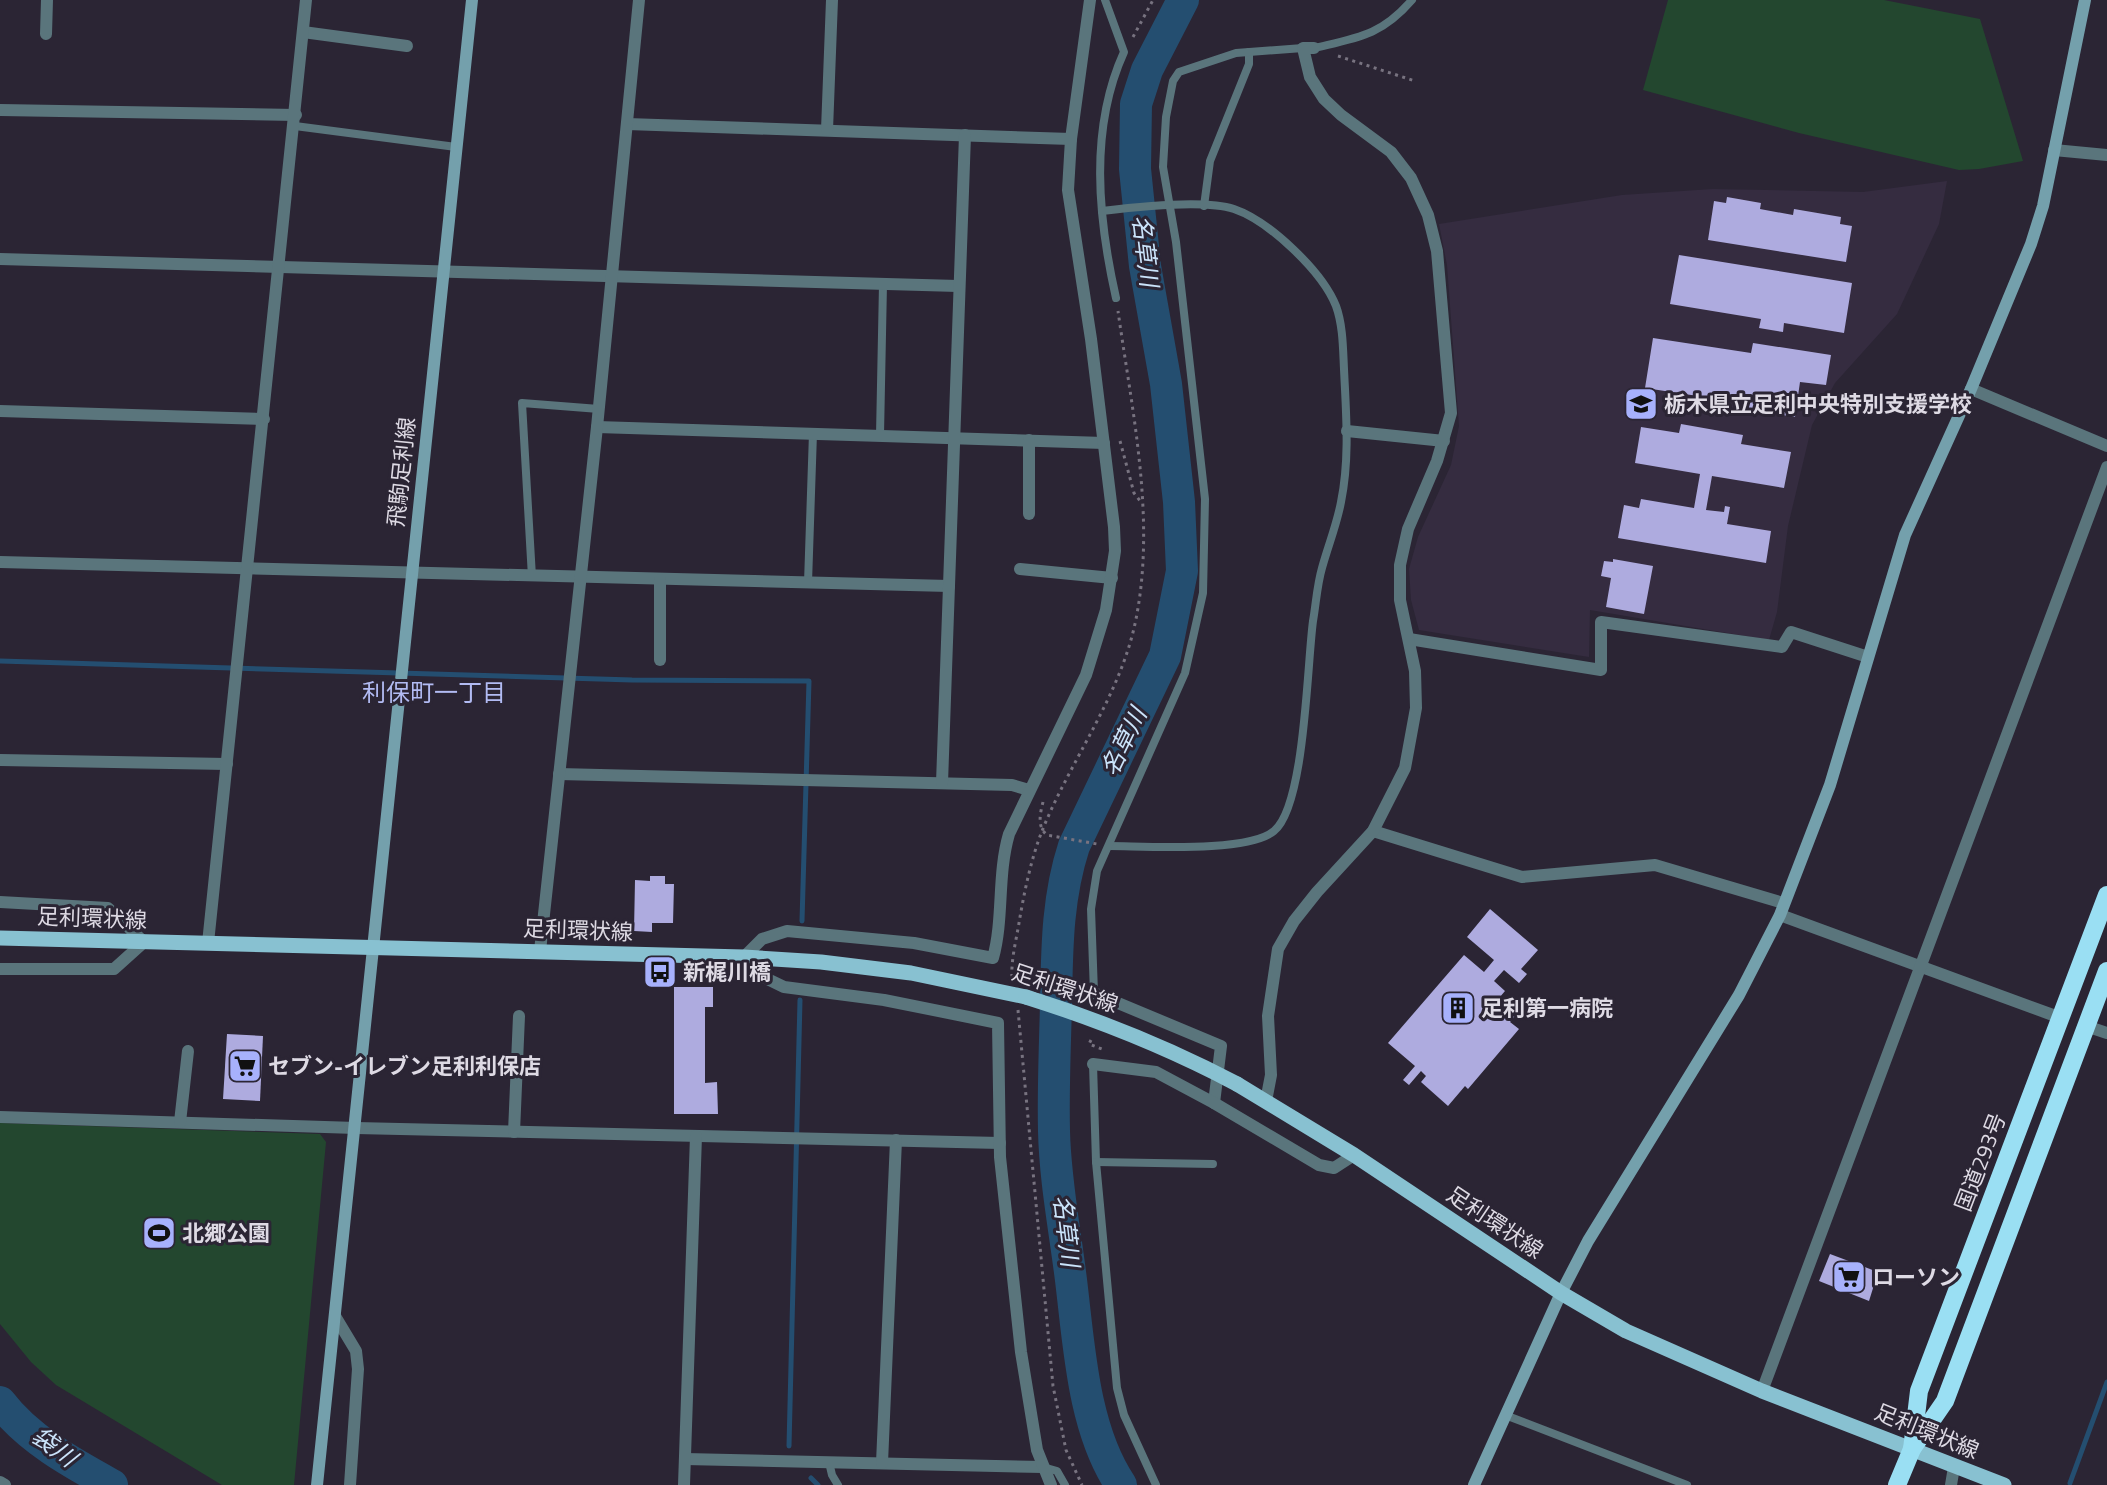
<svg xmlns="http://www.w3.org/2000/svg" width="2107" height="1485" viewBox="0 0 2107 1485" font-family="'Titillium Web','Noto Sans JP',sans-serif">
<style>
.built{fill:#352c40}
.green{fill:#23472f}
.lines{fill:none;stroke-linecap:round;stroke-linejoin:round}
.stream{stroke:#244e70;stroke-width:5}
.river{stroke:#244e70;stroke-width:32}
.building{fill:#aeabdf}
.path{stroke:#787380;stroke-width:3;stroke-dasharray:3 4.5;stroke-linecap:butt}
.lane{stroke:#5a757c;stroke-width:8}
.street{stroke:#5a757c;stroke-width:12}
.secondary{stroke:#74a0ac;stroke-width:12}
.primary{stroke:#88c1d1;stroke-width:15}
.highway{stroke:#9adff3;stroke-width:18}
.primary-bridge{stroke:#88c1d1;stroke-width:15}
.labels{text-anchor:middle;stroke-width:6;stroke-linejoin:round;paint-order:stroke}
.poi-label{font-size:22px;font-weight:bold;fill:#dedae4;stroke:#2b2534;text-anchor:start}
.street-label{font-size:22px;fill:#dedae4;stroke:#2b2534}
.water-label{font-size:24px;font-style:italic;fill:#cbe4fb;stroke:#2b2534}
.neighbourhood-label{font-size:24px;fill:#b2bbf3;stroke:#2b2534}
</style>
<rect width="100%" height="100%" fill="#2b2534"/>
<polygon class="built" points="1947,181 1939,224 1897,314 1835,383 1812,425 1788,526 1777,612 1769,640 1590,610 1589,657 1419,630 1411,600 1409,569 1418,537 1451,465 1459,426 1447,265 1439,224 1622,195 1713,189 1863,192"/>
<g class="green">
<polygon points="1668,0 1884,0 1980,19 2023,161 1979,169 1959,170 1799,133 1643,90"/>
<polygon points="0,1123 320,1134 326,1142 294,1485 222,1485 56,1385 31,1362 0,1324"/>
</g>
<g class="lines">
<g class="stream">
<polyline points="0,661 632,680 809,681 802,921"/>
<polyline points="789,1446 800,1000"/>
<polyline points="811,1478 818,1485"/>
<polyline points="2070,1483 2107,1382"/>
</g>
<g class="river">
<path d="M0 1402C28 1439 72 1463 112 1485"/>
<path d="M1121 1485C1083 1429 1079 1345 1071 1280 1065 1231 1055 1180 1054 1131 1053 1088 1055 1046 1056 1003 1057 950 1057 898 1074 846L1165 656 1182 571 1179 502 1166 384 1145 266 1135 169 1136 104 1147 70 1183 0"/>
</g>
</g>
<g class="building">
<polygon points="1727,197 1761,203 1760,209 1793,215 1794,209 1841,217 1840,224 1852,226 1846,262 1708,240 1714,201 1726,203"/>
<polygon points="1679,255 1852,283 1844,333 1784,323 1783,332 1759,328 1761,319 1670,304"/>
<polygon points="1653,338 1751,353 1753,343 1831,355 1826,385 1800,382 1795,417 1744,409 1744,403 1645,388"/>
<polygon points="1681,424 1743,435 1741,444 1791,452 1784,488 1712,476 1706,510 1724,512 1725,506 1730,507 1727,524 1771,531 1766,563 1618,538 1624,505 1639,508 1641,499 1694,508 1700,474 1635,463 1641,427 1679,433"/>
<polygon points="1613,559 1653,566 1644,614 1606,607 1611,578 1601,576 1604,561 1613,562"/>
<polygon points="650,876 665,876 665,884 674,884 673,923 652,923 652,932 634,931 635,880 650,881"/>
<polygon points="1490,909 1538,950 1521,969 1527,974 1519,983 1504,970 1494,981 1505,991 1494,1004 1502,1010 1505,1006 1516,1015 1510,1022 1519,1029 1468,1089 1465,1086 1448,1106 1421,1082 1426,1076 1421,1071 1409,1085 1403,1080 1415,1066 1388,1043 1464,955 1484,972 1494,960 1467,937"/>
<polygon points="674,987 713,987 713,1007 705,1007 705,1083 717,1082 718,1114 674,1114"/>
<polygon points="227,1034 263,1036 260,1101 223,1099"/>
<polygon points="1830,1254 1878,1272 1869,1301 1819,1281"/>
</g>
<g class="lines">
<g class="path">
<polyline points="1133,37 1153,0"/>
<polyline points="1338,56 1415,81"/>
<polyline points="1120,441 1134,493 1141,502"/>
<path d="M1043 802C1040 814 1037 827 1047 835L1097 844"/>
<path d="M1012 977C1011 960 1016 941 1019 923 1024 893 1031 859 1042 831 1071 759 1121 695 1136 619 1156 518 1132 411 1118 311"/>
<polyline points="1018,1010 1053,1386 1066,1450 1082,1485"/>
<polyline points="1091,1040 1089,1044 1102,1049"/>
</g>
<g class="lane">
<path d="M1105 0 1124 52C1089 129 1098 218 1116 298"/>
<path d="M1314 48C1357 38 1381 36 1412 0"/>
<polyline points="295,126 456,147"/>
<polyline points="1204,206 1210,161 1249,64 1249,52"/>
<path d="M1102 211C1134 207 1204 199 1234 209 1269 221 1322 271 1336 306 1343 325 1343 349 1344 369 1346 413 1350 458 1341 502 1337 524 1328 546 1322 568 1317 585 1316 604 1313 621 1307 665 1305 806 1274 831 1248 853 1145 846 1109 846"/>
<polyline points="880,435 883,284"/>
<polyline points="532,577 522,403 599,409"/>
<polyline points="808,583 813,433"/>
<polyline points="1094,993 1091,909 1097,871 1185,673 1203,593 1205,499 1176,242 1163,167 1166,117 1173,81 1179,72 1236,53 1303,48"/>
<polyline points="1093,1064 1096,1162 1117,1388 1124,1415 1156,1485"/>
<polyline points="1096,1162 1213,1164"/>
<polyline points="1505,1415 1687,1485"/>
<polyline points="829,1462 832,1475 838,1485"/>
<polyline points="1043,1467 1057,1471 1065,1485"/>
</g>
<g class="street">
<polyline points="303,32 407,46"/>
<polyline points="46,34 47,0"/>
<polyline points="0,110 296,115"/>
<polyline points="627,124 1071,139"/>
<polyline points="827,130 832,0"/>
<polyline points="2054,150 2107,155"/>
<polyline points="0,259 958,286"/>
<polyline points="1971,389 2107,446"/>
<polyline points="0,411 264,419"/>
<polyline points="597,427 1104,443"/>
<polyline points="1347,431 1444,441"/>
<polyline points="1029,514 1029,440"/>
<polyline points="0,562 949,586"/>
<polyline points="1020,569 1112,578"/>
<polyline points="1409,639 1601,670 1601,622 1782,647 1791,632 1868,657"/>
<polyline points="660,660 660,580"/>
<polyline points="0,760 227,764"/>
<polyline points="559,774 1012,785 1029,790"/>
<polyline points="942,783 965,135"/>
<polyline points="1373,831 1522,877 1655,865 1783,903"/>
<polyline points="0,902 108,908 144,942 114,969 0,969"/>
<polyline points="1780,915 2061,1018"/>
<polyline points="208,943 306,0"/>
<polyline points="540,951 597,427 639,0"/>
<polyline points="1094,993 1221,1046 1214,1103"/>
<polyline points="2086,1026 2107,1033"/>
<polyline points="1093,1064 1156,1072 1214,1103 1319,1165 1334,1168 1354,1155"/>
<polyline points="1266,1101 1271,1075 1268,1016 1278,949 1294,921 1317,892 1373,831 1405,768 1416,708 1415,671 1400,600 1400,565 1408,529 1437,461 1451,413 1437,251 1428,215 1411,178 1391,152 1341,115 1324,99 1310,77 1303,48 1314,48"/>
<polyline points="0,1117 356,1128 1000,1143"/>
<polyline points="180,1122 188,1051"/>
<polyline points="514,1132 519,1016"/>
<polyline points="335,1316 356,1351 358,1369 350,1485"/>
<polyline points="1762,1391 2107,467"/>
<polyline points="685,1459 1043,1467"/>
<polyline points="882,1463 896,1140"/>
<polyline points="0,1482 5,1485"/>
<polyline points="684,1485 696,1136"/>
<path d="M1051 1485 1037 1450 1021 1352 1000 1157 998 1023 884 1000 784 987 755 973 744 957 762 939 787 931 914 943 993 958C1004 918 997 875 1009 834L1086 675 1106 610 1115 551 1114 527 1091 339 1068 190 1071 139 1090 0"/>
<polyline points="1951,1485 1954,1467"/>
</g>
<g class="secondary">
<polyline points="317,1485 472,0"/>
<polyline points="1474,1485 1561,1293 1588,1241 1739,995 1780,915 1830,785 1905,535 1971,389 2031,244 2043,206 2085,0"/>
</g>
<g class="primary">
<polyline points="0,938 744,957 821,962 911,973 1026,997"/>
<polyline points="1237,1084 1354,1155 1561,1293 1626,1331 1762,1391 2004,1485"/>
</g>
<g class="highway">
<polyline points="1912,1449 1919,1391 2107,895"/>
<polyline points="1897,1485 1912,1449 1945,1401 2107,971"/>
</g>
<path class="primary-bridge" d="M1026 997C1099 1020 1169 1048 1237 1084"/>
</g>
<defs>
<symbol id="school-square" viewBox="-11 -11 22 22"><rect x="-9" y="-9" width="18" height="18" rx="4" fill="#a7b1fc" stroke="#2b2534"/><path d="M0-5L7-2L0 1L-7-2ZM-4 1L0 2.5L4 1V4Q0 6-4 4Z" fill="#111"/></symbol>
<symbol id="bus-square" viewBox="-11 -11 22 22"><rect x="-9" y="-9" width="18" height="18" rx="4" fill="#a7b1fc" stroke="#2b2534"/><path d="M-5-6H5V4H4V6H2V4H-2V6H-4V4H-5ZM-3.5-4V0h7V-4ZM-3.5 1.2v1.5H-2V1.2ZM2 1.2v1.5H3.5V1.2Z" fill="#111"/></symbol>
<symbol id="building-square" viewBox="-11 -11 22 22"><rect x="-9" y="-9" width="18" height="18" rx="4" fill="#a7b1fc" stroke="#2b2534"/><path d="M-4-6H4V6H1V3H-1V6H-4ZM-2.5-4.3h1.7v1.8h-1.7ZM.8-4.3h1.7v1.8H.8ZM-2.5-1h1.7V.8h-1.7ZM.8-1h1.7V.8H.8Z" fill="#111"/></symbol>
<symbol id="supermarket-square" viewBox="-11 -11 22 22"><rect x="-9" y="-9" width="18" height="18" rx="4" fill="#a7b1fc" stroke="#2b2534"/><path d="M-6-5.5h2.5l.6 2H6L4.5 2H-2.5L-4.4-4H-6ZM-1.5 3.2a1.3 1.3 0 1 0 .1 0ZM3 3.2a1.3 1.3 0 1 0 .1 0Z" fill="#111"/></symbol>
<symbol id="stadium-square" viewBox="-11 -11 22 22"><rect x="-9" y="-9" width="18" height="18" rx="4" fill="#a7b1fc" stroke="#2b2534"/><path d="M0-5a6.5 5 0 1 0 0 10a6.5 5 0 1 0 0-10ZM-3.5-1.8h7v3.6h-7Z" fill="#111"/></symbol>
</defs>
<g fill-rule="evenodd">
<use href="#school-square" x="1622" y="385" width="38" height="38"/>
<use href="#bus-square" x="641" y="953" width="38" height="38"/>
<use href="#building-square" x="1439" y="989" width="38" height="38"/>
<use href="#supermarket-square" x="226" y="1047" width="38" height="38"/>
<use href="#stadium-square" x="140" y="1214" width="38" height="38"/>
<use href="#supermarket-square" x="1830" y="1258" width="38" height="38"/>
</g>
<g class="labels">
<g class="poi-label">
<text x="1664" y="412">栃木県立足利中央特別支援学校</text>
<text x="683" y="980">新梶川橋</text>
<text x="1481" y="1016">足利第一病院</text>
<text x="268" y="1074">セブン-イレブン足利利保店</text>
<text x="182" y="1241">北郷公園</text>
<text x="1872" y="1285">ローソン</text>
</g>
<g class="street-label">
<text transform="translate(401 472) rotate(-84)" y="8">飛駒足利線</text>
<text transform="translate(92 918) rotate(2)" y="8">足利環状線</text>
<text transform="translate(578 930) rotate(2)" y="8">足利環状線</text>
<text transform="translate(1065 988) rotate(18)" y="8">足利環状線</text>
<text transform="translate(1980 1162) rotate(-69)" y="8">国道293号</text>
<text transform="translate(1495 1222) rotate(34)" y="8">足利環状線</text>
<text transform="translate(1927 1431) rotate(22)" y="8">足利環状線</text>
</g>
<g class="water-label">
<text transform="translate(1145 251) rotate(83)" y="8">名草川</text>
<text transform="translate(1124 742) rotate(-64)" y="8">名草川</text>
<text transform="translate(1066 1231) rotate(83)" y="8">名草川</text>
<text transform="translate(54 1447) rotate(37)" y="8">袋川</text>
</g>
<g class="neighbourhood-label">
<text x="434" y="701">利保町一丁目</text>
</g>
</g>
</svg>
